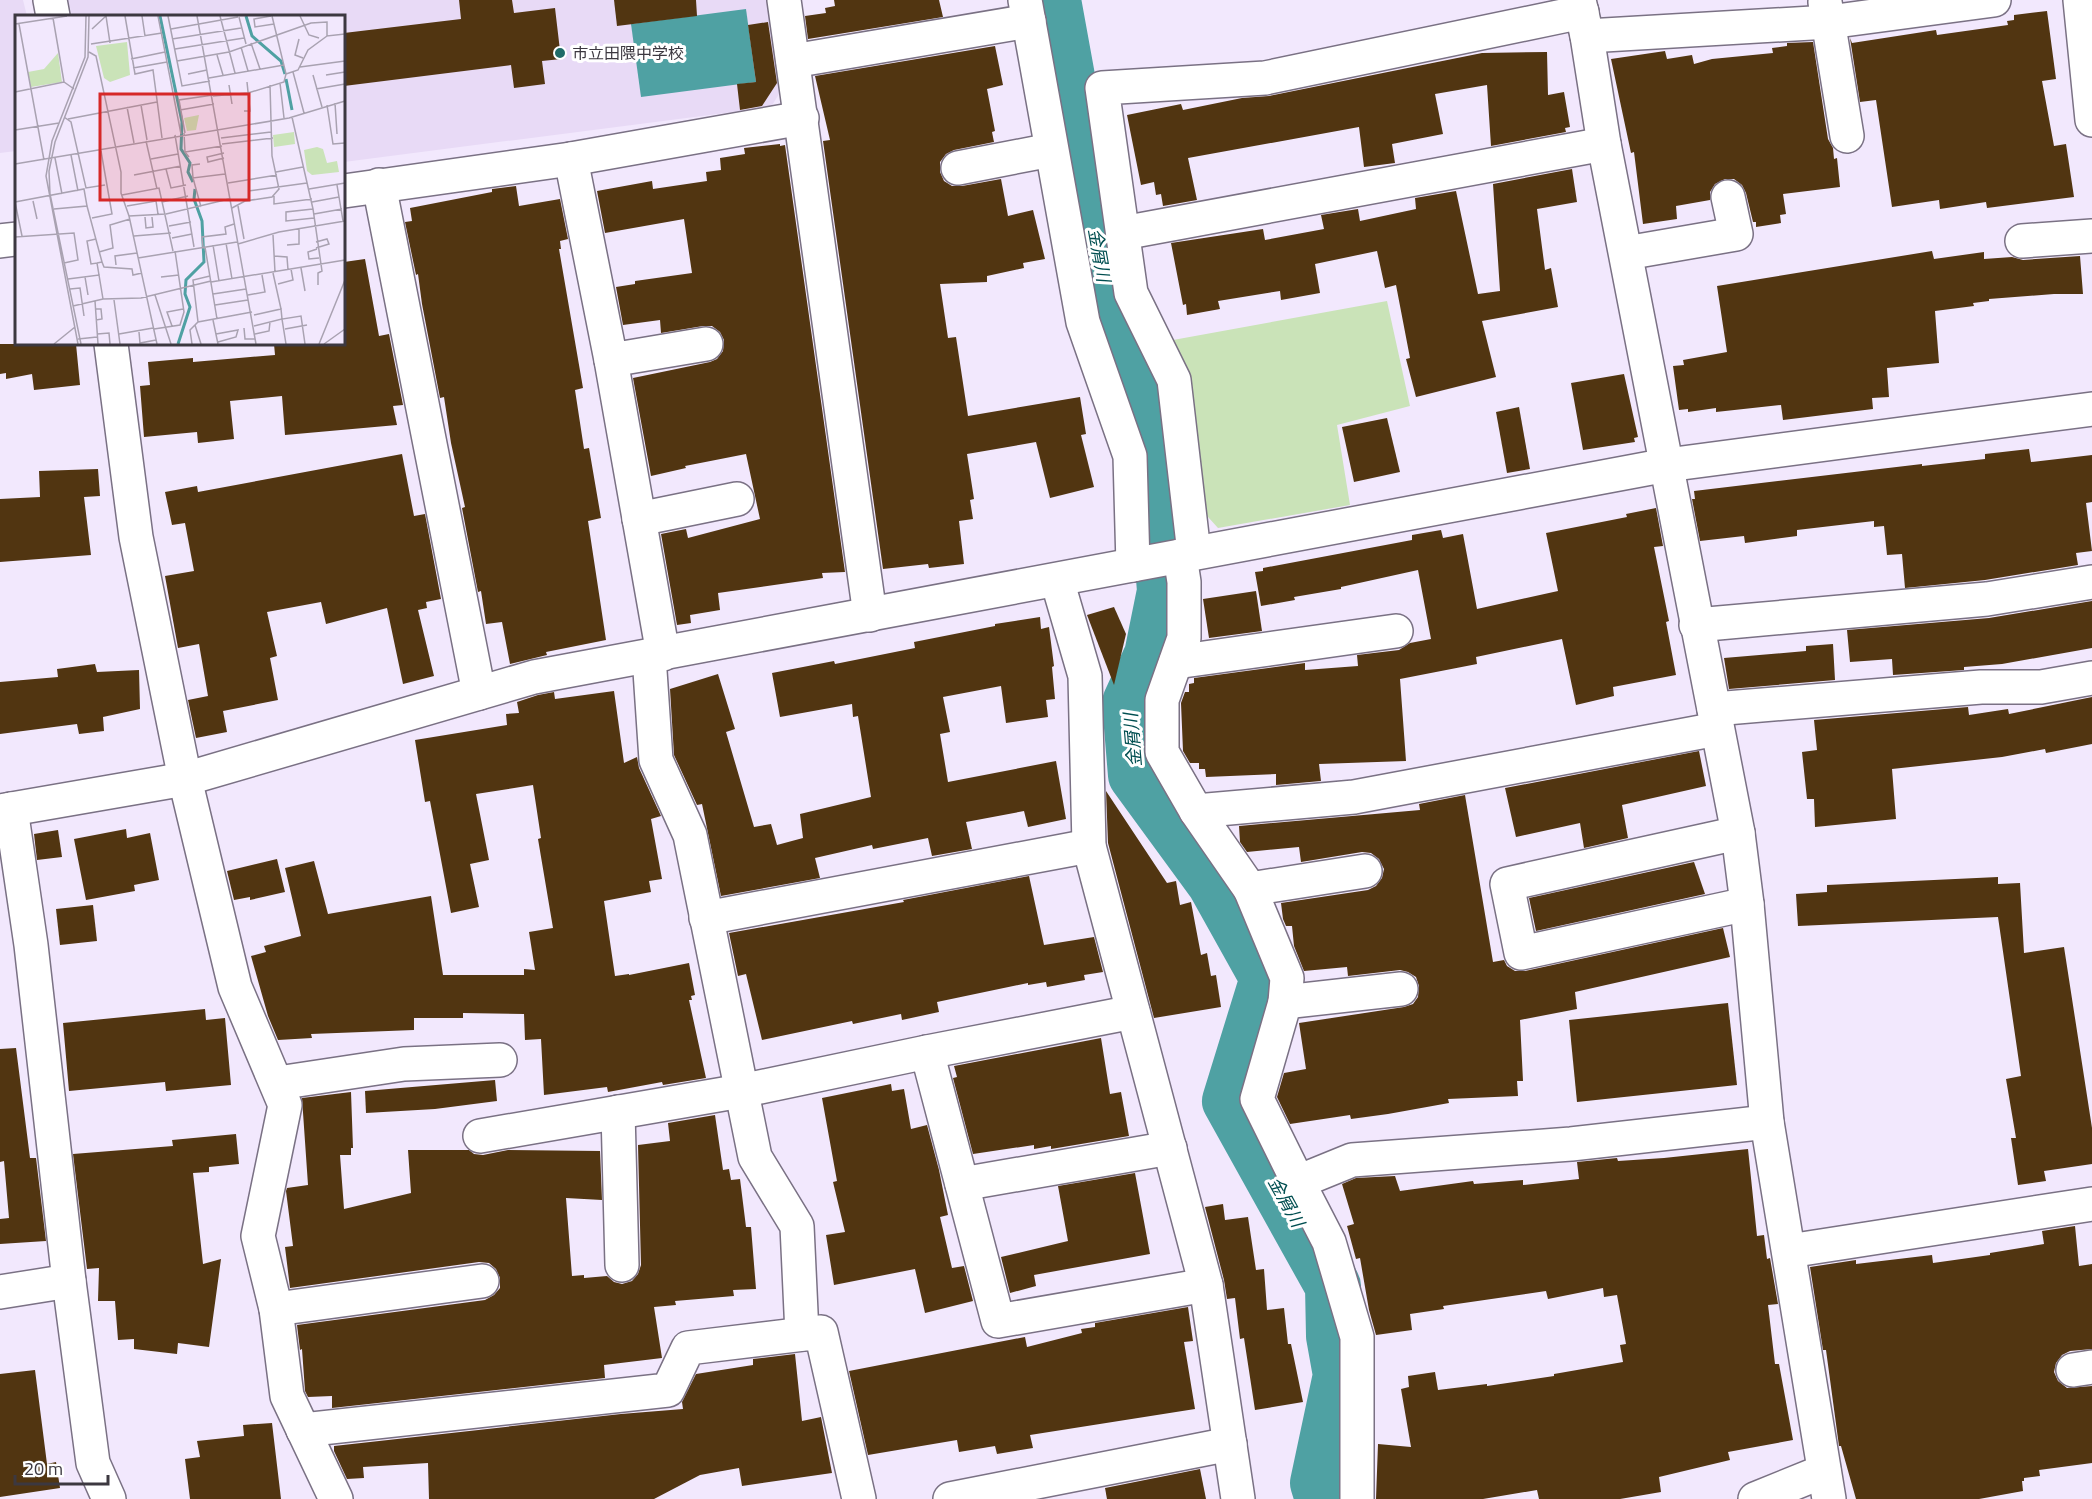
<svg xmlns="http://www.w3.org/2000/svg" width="2092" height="1499" viewBox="0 0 2092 1499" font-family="'Titillium Web','Noto Sans JP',sans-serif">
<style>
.built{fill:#e8daf6}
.green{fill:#cae3b8}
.water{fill:#4fa1a3}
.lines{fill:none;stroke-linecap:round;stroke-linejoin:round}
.river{stroke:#4fa1a3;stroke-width:56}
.building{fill:#513511}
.minor-casing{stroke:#7a7184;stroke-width:36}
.minor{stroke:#fff;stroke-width:33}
.poi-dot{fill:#1f6b68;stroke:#fff;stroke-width:2}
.labels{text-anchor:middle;stroke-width:6;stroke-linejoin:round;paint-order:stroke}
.poi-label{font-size:16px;fill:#3c3840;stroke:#fff;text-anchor:start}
.water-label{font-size:18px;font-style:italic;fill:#004e50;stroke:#fff}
.inset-river{fill:none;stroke:#4fa1a3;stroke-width:3}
.inset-road{fill:none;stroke:#a9a2b1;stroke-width:1.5}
.view{fill:#d62828;fill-opacity:0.15;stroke:#d62828;stroke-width:3}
.inset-edge{fill:none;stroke:#3c3840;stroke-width:3}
</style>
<rect width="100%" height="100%" fill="#f2e8fd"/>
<g class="built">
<polygon points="0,0 23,0 27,16 16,16 16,151 0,153"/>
<polygon points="68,0 770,0 782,89 771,107 344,162 344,16 72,16"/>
</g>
<polygon class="green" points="1387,301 1410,406 1337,425 1350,505 1218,528 1199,507 1186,375 1173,340"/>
<polygon class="water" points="746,9 756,82 641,97 631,24"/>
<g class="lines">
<polyline class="river" points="1053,0 1107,297 1155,390 1164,461 1161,539 1165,591 1152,655 1130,703 1136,775 1215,883 1268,978 1230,1101 1333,1286 1334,1336 1341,1375 1318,1483 1323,1499"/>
</g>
<g class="building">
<polygon points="459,0 512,0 514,13 555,8 561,59 542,61 545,84 514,88 511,65 344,86 344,33 461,19"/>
<polygon points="614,0 696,0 697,16 617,26"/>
<polygon points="834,0 939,0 943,17 808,39 805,16 826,13 825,8 835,6"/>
<polygon points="2047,11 2056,79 2042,81 2054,146 2066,144 2074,197 1987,208 1986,202 1940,209 1939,200 1892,207 1876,100 1860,102 1850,38 1852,43 1936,30 1937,35 2008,25 2007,21 2014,20 2014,15"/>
<polygon points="768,22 777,83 762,106 740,110 737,84 756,82 748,25"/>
<polygon points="1813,42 1828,139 1833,148 1834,159 1837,158 1840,187 1783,194 1786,214 1780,215 1781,223 1756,227 1756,222 1753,222 1746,193 1742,185 1734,179 1725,179 1715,184 1710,192 1710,200 1676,206 1677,219 1643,224 1634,152 1631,153 1611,59 1665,51 1667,59 1692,55 1694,64 1712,59 1773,53 1772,48 1787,46 1787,43"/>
<polygon points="995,46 1003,85 987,89 995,131 992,132 994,142 954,150 946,154 940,162 940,172 944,181 952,186 962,186 1001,179 1008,216 1033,210 1045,259 1023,263 1024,268 987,276 987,282 940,284 948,338 956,337 968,416 1080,397 1086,434 1081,435 1094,487 1050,498 1036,442 967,454 974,499 970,500 973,519 959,521 964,564 929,568 928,564 883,569 823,141 830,140 815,76"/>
<polygon points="1547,52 1548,95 1564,92 1570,127 1565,128 1566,132 1491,146 1487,85 1435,94 1443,134 1392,144 1395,163 1364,167 1359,127 1188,158 1197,200 1163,206 1161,194 1156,195 1154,182 1141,185 1127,115 1181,104 1183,110 1242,98 1269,96 1482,53"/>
<polygon points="780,144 780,146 785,145 845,572 822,573 823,578 718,593 720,610 690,615 691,623 677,625 661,534 686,529 688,538 760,519 746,454 685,466 686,468 651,476 633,378 710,362 717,359 723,351 724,340 720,332 712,326 703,326 661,333 660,320 623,325 616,287 635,284 635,281 692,273 684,219 605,233 597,191 652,181 653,189 707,181 706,172 721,170 720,158 745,154 744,148"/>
<polygon points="1572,169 1577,202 1537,209 1545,270 1551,268 1558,307 1482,321 1496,377 1416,397 1406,359 1410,358 1396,285 1385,288 1377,251 1315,264 1320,293 1281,300 1280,291 1218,301 1220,309 1187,315 1186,304 1183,305 1171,243 1263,229 1265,240 1324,229 1321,215 1358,209 1360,221 1416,209 1415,198 1456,191 1478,294 1500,291 1493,184"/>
<polygon points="516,186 519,206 560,199 568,239 560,241 561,249 559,249 583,388 575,390 584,449 589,448 601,518 588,521 606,640 546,652 547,655 510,664 502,622 486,624 481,591 478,592 462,508 465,507 451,443 444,397 440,398 422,304 418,274 416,275 405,222 412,221 410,208 492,192 492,189"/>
<polygon points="1932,251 1934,259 1984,252 1984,259 2012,257 2023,260 2080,256 2083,294 2054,294 1989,299 1989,301 1973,303 1974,306 1935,311 1939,363 1887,368 1889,397 1872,398 1873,409 1783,420 1781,405 1716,412 1716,408 1688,412 1688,409 1679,410 1673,366 1684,365 1683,360 1727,352 1717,286"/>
<polygon points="365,259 379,336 389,334 403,405 393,406 397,425 285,435 282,396 230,401 234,439 198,443 197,432 144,437 140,386 150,385 148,362 193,358 193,362 275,355 274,344 344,344 344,262"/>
<polygon points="0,344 76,344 80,385 34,390 32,374 6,379 6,373 0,374"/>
<polygon points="1624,374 1638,437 1634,438 1635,442 1583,450 1571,383"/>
<polygon points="1519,407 1530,469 1507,473 1496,412"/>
<polygon points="1387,418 1400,472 1354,482 1342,427"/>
<polygon points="2029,449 2031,462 2092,455 2092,502 2086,503 2092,551 2076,553 2078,565 1985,580 1905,588 1902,554 1887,555 1884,526 1874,527 1874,521 1797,530 1797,536 1745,543 1744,536 1700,541 1692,499 1695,499 1694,491 1922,464 1922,466 1985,459 1985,454"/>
<polygon points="402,454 414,516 425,514 441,599 426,602 427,608 418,610 434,676 403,684 387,608 326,624 321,602 267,612 277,656 270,658 278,700 223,711 227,732 196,738 188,700 208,696 199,644 178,648 165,576 194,571 185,523 172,525 165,492 197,486 198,492"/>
<polygon points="98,469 100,496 84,497 91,555 0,562 0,499 40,497 39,471"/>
<polygon points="1656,508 1663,546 1654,547 1669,621 1666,622 1676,675 1613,687 1614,696 1576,705 1562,639 1476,657 1477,664 1400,679 1406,761 1319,764 1321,781 1276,785 1276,774 1206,777 1205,769 1199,769 1199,763 1190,763 1183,751 1181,703 1185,692 1189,692 1189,684 1194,683 1194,678 1305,663 1305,670 1358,666 1357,655 1399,650 1410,643 1431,639 1418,570 1341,587 1341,589 1294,597 1295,600 1261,606 1255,572 1263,571 1263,568 1412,540 1412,535 1441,530 1443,538 1463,534 1477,609 1558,591 1546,533 1627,517 1626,514"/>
<polygon points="1256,591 1262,631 1209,638 1203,599"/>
<polygon points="2092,601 2092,648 2002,664 1964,667 1964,670 1893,675 1892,659 1850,662 1847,630 1989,618"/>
<polygon points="1114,607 1126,634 1114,685 1087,615"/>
<polygon points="1040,617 1041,629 1049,627 1054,666 1052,667 1055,699 1046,700 1048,717 1006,723 1001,686 943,697 950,732 940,734 948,782 1056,761 1066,819 1028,827 1024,811 966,822 972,849 932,856 928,838 873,849 872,845 815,858 820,878 721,896 702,804 697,805 674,755 670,689 718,674 735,729 726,732 754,827 771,824 777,845 803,838 800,814 871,797 858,716 853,717 852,704 780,717 772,673 834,661 835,664 915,648 914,642 995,626 995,624"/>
<polygon points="1833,644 1835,680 1729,689 1724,658 1806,651 1806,646"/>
<polygon points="95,664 97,672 139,670 140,709 103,717 104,731 79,734 77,724 0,734 0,682 58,677 57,669"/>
<polygon points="614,691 624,763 637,757 639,768 661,816 651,819 662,879 649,881 651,892 604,901 615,976 629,974 629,975 689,963 695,995 691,996 692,1000 689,1000 706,1078 663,1085 662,1082 608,1092 607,1087 544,1095 541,1039 525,1040 524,1014 463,1013 463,1018 414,1018 414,1030 311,1034 312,1038 278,1040 268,1016 251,956 266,952 264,946 301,936 285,868 314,861 328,914 431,896 443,975 524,975 524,969 535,970 529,932 553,928 538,839 541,838 533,785 476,794 489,860 470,864 479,907 451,913 430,801 425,802 415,740 507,725 506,714 519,713 517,702 538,695 554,692 555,699"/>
<polygon points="2092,697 2092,744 2046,753 2045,749 2002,757 1892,769 1896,819 1815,827 1814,799 1807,799 1802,752 1817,750 1814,720 1968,707 1969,715 2008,709 2009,714"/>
<polygon points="1699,751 1706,786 1622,805 1628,838 1584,848 1580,823 1516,837 1505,788"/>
<polygon points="1106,791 1167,883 1176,881 1180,905 1191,902 1201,955 1207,953 1211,976 1216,975 1221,1007 1154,1018 1108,843"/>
<polygon points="1465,795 1493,962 1504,960 1507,966 1515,971 1525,971 1723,928 1730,957 1575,992 1577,1009 1520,1020 1523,1081 1517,1081 1518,1096 1448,1099 1449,1103 1388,1114 1351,1119 1350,1115 1290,1124 1277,1097 1284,1073 1306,1069 1299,1023 1404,1007 1413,1004 1418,997 1419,986 1416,977 1408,972 1400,970 1348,976 1347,967 1304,971 1294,946 1292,926 1286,926 1283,919 1281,903 1368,890 1376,886 1382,878 1384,869 1379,859 1371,853 1362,852 1301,862 1299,847 1247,852 1240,842 1239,826 1420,810 1419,804"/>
<polygon points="126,829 127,838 150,833 159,880 134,885 135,891 86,900 74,839"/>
<polygon points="58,830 62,857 37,860 34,834"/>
<polygon points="277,859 285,892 250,900 250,897 234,900 227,871"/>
<polygon points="1694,862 1705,894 1536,931 1529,898"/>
<polygon points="1029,876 1044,945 1094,937 1103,972 1084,975 1085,980 1047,987 1046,982 1028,985 1028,983 937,1002 939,1012 902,1020 901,1014 853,1024 852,1021 762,1040 746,974 738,976 729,933 904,902 903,900"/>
<polygon points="1998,877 1998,884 2020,883 2024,953 2064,947 2092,1128 2092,1164 2044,1171 2046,1181 2018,1185 2011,1138 2016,1138 2006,1079 2021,1076 1998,917 1798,926 1796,894 1827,892 1827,885"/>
<polygon points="93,905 97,941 60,945 56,909"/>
<polygon points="1728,1003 1737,1085 1577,1102 1569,1020"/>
<polygon points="205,1009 206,1020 225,1018 231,1085 166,1091 165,1082 69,1091 63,1023"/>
<polygon points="1101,1038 1110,1094 1121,1092 1129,1136 1051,1149 1051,1146 1034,1149 1034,1145 973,1154 953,1078 957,1077 954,1066"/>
<polygon points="16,1048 30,1158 36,1158 46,1241 0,1244 0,1219 9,1218 4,1161 0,1162 0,1049"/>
<polygon points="495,1080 497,1101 435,1109 366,1113 365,1091"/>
<polygon points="891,1084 892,1091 904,1089 911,1129 927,1125 939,1170 948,1215 940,1217 952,1268 964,1266 973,1301 925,1313 915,1269 834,1285 826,1235 845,1232 833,1182 837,1181 822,1098"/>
<polygon points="351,1092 353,1148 351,1148 351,1155 340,1155 344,1209 411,1193 408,1150 469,1150 474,1154 483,1155 508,1150 600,1151 602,1200 566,1198 572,1276 584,1275 584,1278 607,1276 614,1282 622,1284 632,1281 638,1274 641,1265 638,1145 670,1141 668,1123 715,1115 723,1170 729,1169 731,1180 740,1179 746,1227 751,1227 756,1289 733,1290 734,1296 675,1301 676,1305 654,1307 662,1358 604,1365 605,1378 332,1408 332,1396 308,1397 305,1391 302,1349 300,1350 297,1325 485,1300 494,1295 500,1288 500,1278 496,1269 489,1263 479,1262 290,1288 285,1247 293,1246 286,1191 287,1188 308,1185 302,1098"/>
<polygon points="236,1134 239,1164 209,1167 209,1172 193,1173 203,1264 221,1259 209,1347 178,1343 177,1354 134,1349 134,1339 118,1340 115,1301 98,1301 99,1268 87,1269 73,1154 173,1146 172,1140"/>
<polygon points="1748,1149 1757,1236 1764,1235 1767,1259 1770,1258 1778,1304 1768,1305 1775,1364 1779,1364 1793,1440 1728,1452 1730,1460 1659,1477 1661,1492 1620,1499 1539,1499 1537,1490 1483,1499 1376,1499 1378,1444 1411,1447 1401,1389 1409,1387 1408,1376 1435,1372 1438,1390 1487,1384 1487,1386 1554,1376 1554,1374 1623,1362 1620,1345 1626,1344 1617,1295 1604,1297 1603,1288 1548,1299 1546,1291 1443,1306 1444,1309 1410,1314 1412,1330 1376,1335 1369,1310 1360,1258 1356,1259 1347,1226 1354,1224 1342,1184 1356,1178 1395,1176 1400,1191 1473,1181 1474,1184 1523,1180 1523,1185 1579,1179 1577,1162 1617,1158 1618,1161 1664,1158"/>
<polygon points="1135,1173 1150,1254 1034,1275 1036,1286 1010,1293 1001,1257 1068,1241 1058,1186"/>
<polygon points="1223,1204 1225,1220 1248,1217 1256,1270 1264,1269 1267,1310 1284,1308 1288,1344 1291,1344 1303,1402 1255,1410 1244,1338 1240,1339 1235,1298 1227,1299 1224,1280 1205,1207"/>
<polygon points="2075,1226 2079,1266 2092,1264 2092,1349 2070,1351 2062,1355 2056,1363 2054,1372 2058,1381 2067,1388 2092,1386 2092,1463 2039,1470 2040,1476 2024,1478 2024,1481 2022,1481 2023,1491 1979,1499 1856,1499 1841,1446 1839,1446 1826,1350 1823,1350 1810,1267 1856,1260 1856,1264 1932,1255 1933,1263 1990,1255 1990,1253 2044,1244 2042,1231"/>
<polygon points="1188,1307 1193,1341 1184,1342 1195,1409 1030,1435 1033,1448 997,1454 995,1446 959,1452 957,1440 868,1455 849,1371 1025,1337 1027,1347 1082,1333 1081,1329 1095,1327 1095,1323"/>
<polygon points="795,1354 802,1421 821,1417 832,1473 742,1486 739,1468 700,1475 654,1499 429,1499 428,1463 363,1467 364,1478 347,1479 334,1451 334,1446 621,1414 683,1409 682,1402 696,1374 753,1365 753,1359"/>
<polygon points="35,1370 47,1464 56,1462 60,1488 0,1497 0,1374"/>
<polygon points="272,1423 281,1499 190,1499 185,1459 200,1457 197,1441 244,1436 243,1425"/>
<polygon points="1200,1469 1206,1499 1107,1499 1105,1488"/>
</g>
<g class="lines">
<defs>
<g id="minor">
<polyline points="50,0 53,16"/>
<polyline points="784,0 870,615"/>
<polyline points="1025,0 1083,322 1130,456 1133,565"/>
<polyline points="1579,0 1587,36 1604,144 1738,833 1747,904 1767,1122 1829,1499"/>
<polyline points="2080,0 2092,120"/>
<polyline points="1825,2 1847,136"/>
<polyline points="1587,36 1829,22 1994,0"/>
<polyline points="793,61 1029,21"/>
<polyline points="571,159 611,360 663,654"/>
<polyline points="958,168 1051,150"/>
<polyline points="379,185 479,693"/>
<polyline points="344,191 571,159 802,118"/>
<polyline points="1123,233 1604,144"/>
<polyline points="0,241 16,239"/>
<polyline points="2022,241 2092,236"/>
<polyline points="1626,253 1736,234 1728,197"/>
<polyline points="111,344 136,537 185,779 235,987 285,1105 258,1236 276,1309 287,1396 336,1499"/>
<polyline points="611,360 706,344"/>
<polyline points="639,519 737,499"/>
<polyline points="1194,553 1174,380 1131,293 1102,88 1265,78 1582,12"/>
<polyline points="1180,556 1184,582 1184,638 1162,700 1162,752 1196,811"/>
<polyline points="1057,580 1085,676 1089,846 1206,1285 1238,1499"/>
<polyline points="1696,625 1987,599 2092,582"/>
<polyline points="649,656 656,760 690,835 755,1157 797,1226 802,1334"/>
<polyline points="1176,662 1396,631"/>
<polyline points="1714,709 1981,687 2041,687 2092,678"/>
<polyline points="11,809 31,945 69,1281 93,1463 109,1499"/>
<polyline points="0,811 185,779 534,677 1667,465 2092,409"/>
<polyline points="1738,833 1507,884 1521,953 1747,904"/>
<polyline points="1250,889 1196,811 1354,797 1717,729"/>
<polyline points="706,918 1089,846"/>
<polyline points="1401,989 1285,1002 1257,1099 1298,1182 1352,1160 1571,1144 1767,1122"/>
<polyline points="1285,1002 1287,978 1250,889 1365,871"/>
<polyline points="927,1052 998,1321 1206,1285"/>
<polyline points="278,1083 404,1064 500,1060"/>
<polyline points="618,1112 622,1265"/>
<polyline points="480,1136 741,1091 927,1052 1133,1012"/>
<polyline points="1298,1182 1329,1242 1357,1337 1357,1499"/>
<polyline points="962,1184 1170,1148"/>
<polyline points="1789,1251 2092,1204"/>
<polyline points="0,1292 69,1281"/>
<polyline points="276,1309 482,1281"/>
<polyline points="2073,1370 2092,1367"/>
<polyline points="303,1430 668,1390 688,1348 821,1332 859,1499"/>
<polyline points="950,1499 1230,1444"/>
<polyline points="1755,1499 1824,1471"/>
</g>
</defs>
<use href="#minor" class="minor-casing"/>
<use href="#minor" class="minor"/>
</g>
<circle class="poi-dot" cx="560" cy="53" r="6"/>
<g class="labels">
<g class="poi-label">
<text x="572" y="59">市立田隈中学校</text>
</g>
<g class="water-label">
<text transform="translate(1099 255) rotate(80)" y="6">金屑川</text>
<text transform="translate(1133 740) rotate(-95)" y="6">金屑川</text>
<text transform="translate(1286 1202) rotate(61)" y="6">金屑川</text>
</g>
</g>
<g transform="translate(15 15)">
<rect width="330" height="330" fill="#f2e8fd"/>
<path d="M112 27 115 60 95 67 89 63 81 31ZM43 38 47 67 16 72 13 57 29 54ZM184 100 181 115 172 116 169 103ZM279 117 280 129 259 132 258 120ZM302 132 308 134 312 148 322 146 324 157 297 160 292 156 289 135Z" fill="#cae3b8"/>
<path class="inset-river" d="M145 1 167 107 166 134 175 148 173 157 178 167M231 1 237 21 266 46 270 59M271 64 277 95M163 329 175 292 170 279 171 265 189 247 187 206 179 184 180 174"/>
<path class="inset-road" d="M91 1 95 28M110 1 120 59 138 55 147 123M127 1 130 21M143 1 166 119M153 1 167 71 195 66M182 1 241 329M205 1 220 58M256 1 239 4 240 12 259 9M285 1 294 20 304 23M224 2 231 29M38 3 49 67M0 9 52 1M4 9 29 145M77 14 91 1M156 14 223 2M157 24 226 13M284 24 280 40 288 43M236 28 245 54M76 29 147 18M226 32 233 56M160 34 229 23M74 37 81 41 106 157V178L114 201 142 329M202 40 208 60M116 44 150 37M162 46 214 37 296 8 312 7V21L330 19M285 52 330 46M118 53 152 47M278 57 289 98M173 59 192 55M271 59 283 55 293 35 312 21M298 60 307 92M311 60 330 57M194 63 269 50M265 68 269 103M214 70 217 89M301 74 330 69M0 77 49 67 59 74M198 81 233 78 269 67 271 59 257 1M320 88 322 119M126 90 132 125M312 90 318 129 330 128M112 92 119 128M165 95 199 89M229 96H235L232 67M49 102 56 107 71 173 90 170M277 102 298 194 307 256 303 258V270M53 104 142 87M0 115 44 108M169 118 170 137M170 118 164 85 198 80M160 120 179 232M206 123 256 117M131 126 142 174M207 129 258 123M209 138 192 142 193 147 209 143M56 140 63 176M174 142 170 137 207 131M40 143 47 179M136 144 163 139M0 149 274 103 330 86M185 149 177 150 178 163 210 159M151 154 156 173 171 170M261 157 288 152M119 160 166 151M178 163 186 192M213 168 262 160M322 170 328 206M294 174 330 168M233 176 292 168M107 180 144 173 158 236M259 181V189L297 184M18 186 22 204M0 187 69 174 72 191 39 194M0 187 7 221M147 187 173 181M297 187 324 182M72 191 87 247 82 248M112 191 141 186 143 199M223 191 229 224M217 193 230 186 257 182 264 174 257 141 255 70M298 194 271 197V206L299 203M299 199 327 194M114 201 151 199 214 184M130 202 131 213 138 212 137 202M77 203 97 199 86 136M154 211 176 207M258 220 260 257M119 221 156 218M0 222 59 218 63 245 49 248M157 223 177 219M81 224 72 226 76 249 82 248 84 260M301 227 312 224 314 229 301 233M211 228 217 264M223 229 264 217 330 206M198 230 204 266M272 230 284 229V214M188 232 187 222 211 219 210 212 219 209M190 232 202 304M302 234 293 237 294 244 304 243M84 237 98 233 95 210 115 204M259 241 272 242 273 255M123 243 222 227M87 247 89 252 117 254 118 260 127 258M101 250 100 241 122 238M286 253 290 276M258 258 266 294M70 262 73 280M146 262 164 260M53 264 84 260 88 284M196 267 330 245M263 269 278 265 276 254M55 274 65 273 69 301M198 279 231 274M140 280 156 329M233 280 250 277 247 260M99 285 105 329M80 286 83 329M200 290 233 285M58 291 88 284 126 283 196 266M80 294H86L87 304 81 305M239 300 266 294 267 304 239 311M198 305 203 329M183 307 178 265 195 261M180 310 186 329M157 311 152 297 168 294M229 313 230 324H240M139 314 165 310 169 297 160 236M270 314 292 310M124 317 125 328 141 325M82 319 94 318 95 329M104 319 138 313M201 319 223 315 221 322 203 327M240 319 254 316 255 307M63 324 82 322M39 329 60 312M63 329 31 161 37 126 70 42 71 1M66 329 35 179 34 156 40 127 73 42 74 1M177 329 175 315 183 307 237 297M271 329 267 304 286 301 290 329M304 329 330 265M309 329 330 314"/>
<path class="view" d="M85 79H234V185H85Z"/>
<rect width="330" height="330" class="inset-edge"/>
</g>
<path d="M15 1475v9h93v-9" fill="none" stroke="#3c3840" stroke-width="3"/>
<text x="24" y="1475" font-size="18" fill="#3c3840" stroke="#ffffff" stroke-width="4.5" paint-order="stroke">20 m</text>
</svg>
